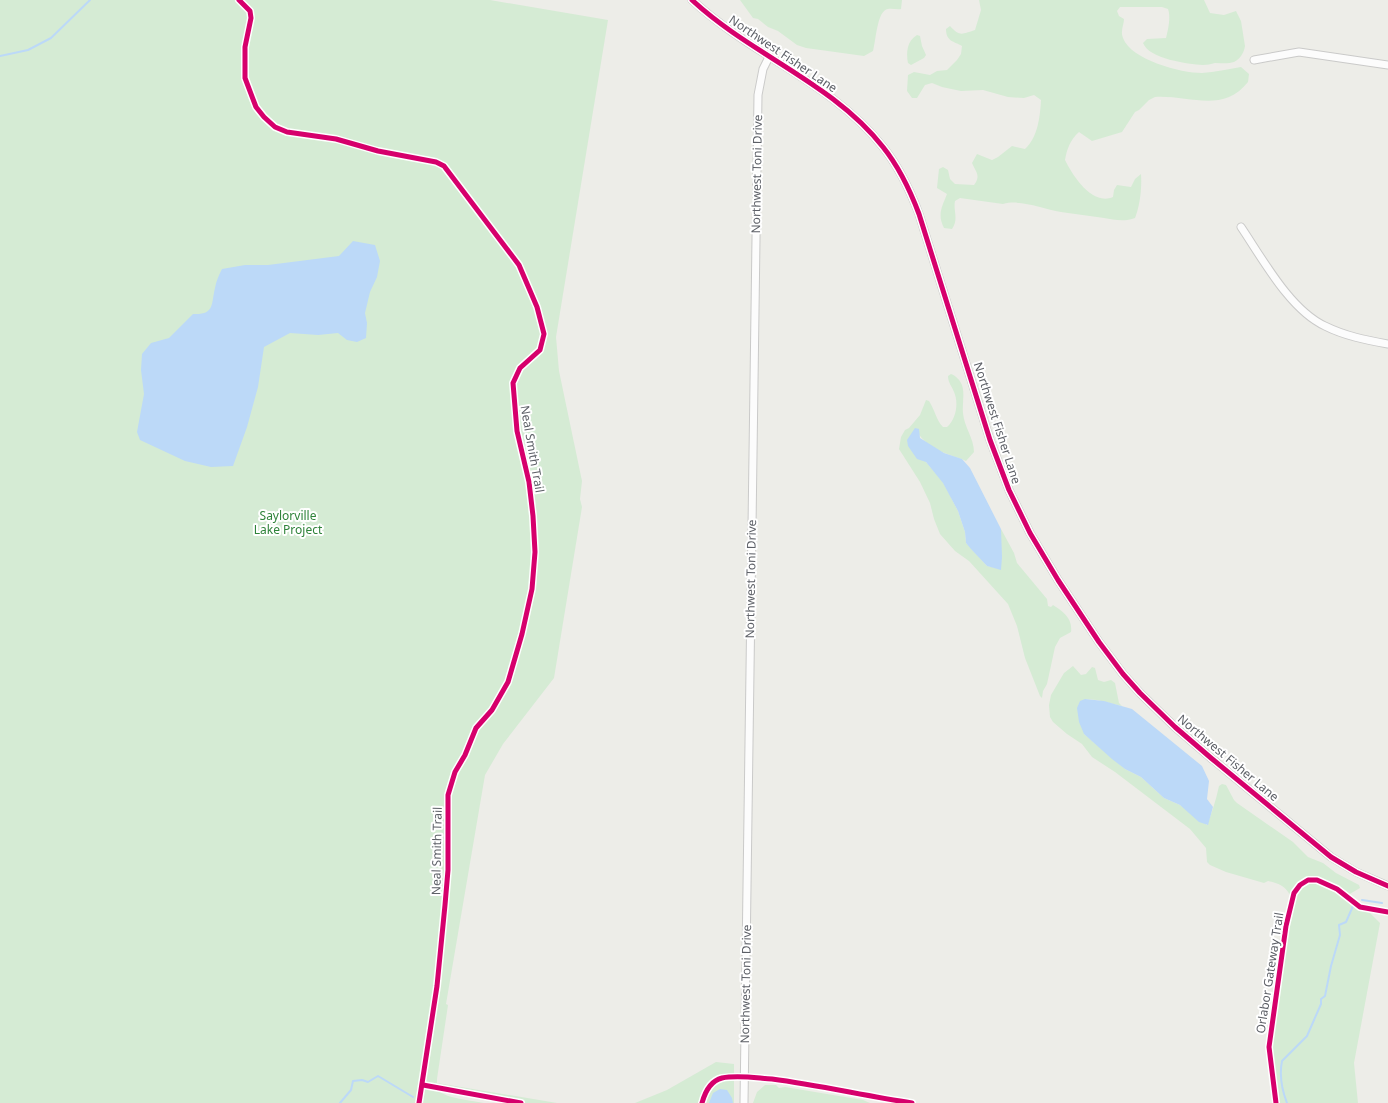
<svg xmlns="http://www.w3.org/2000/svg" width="1388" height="1103" viewBox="0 0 1388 1103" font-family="'Noto Sans',sans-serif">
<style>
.green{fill:#d5ebd4}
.water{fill:#bcd9f8}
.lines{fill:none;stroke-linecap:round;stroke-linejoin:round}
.stream{stroke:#bcd9f8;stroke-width:2}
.minor-casing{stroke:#cacac9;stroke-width:9}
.minor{stroke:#fcfcfc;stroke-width:7}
.cycleway-casing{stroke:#fff;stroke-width:8}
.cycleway{stroke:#d6006c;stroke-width:5}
.labels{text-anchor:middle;stroke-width:4;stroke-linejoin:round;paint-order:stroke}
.street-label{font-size:12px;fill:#5d6067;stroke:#fff}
.park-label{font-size:12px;fill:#2f833a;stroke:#fff}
</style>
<rect width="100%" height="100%" fill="#edede8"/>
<g class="green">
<path d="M0 0H490L608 20 556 337 559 371 582 481 580 499 582 507 554 678 503 744 485 775 446 1004 448 1005 437 1079V1083L557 1103H513L437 1090C448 1099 470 1100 484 1103H0Z"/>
<path d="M740 0H902L901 9C897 10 892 8 888 9 877 10 876 41 873 51L864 56 806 48 797 45 778 31 768 27 758 19 753 18Z"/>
<path d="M979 0H1204L1210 13 1224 15 1236 11 1241 21 1245 46C1244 53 1240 59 1234 62 1228 64 1222 63 1215 63 1211 64 1207 65 1203 65 1188 64 1149 59 1143 43L1147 39 1166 38C1168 30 1171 17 1168 9L1162 7H1120L1117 11 1119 16 1124 19C1124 25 1120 31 1123 38 1131 60 1181 73 1202 73 1215 72 1228 69 1241 67L1249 74 1248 82C1223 114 1189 95 1155 97L1149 100 1139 110 1135 112 1122 132 1092 141 1079 132C1070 140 1067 149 1065 160 1073 176 1092 206 1113 197L1114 190 1117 185 1131 187 1135 179 1141 174C1142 188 1140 206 1135 218 1125 222 1114 220 1104 218 1090 216 1075 214 1061 212 1043 209 1021 199 1003 204L960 198 955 201C953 211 959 219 952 229L944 228C937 214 942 207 947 194L937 188 939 169 943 167 948 170 950 179 955 184 974 185C981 176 976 172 972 163L977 154 992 160 998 157 1012 146 1025 149C1038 137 1040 117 1041 100L1034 95 1024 98 1008 97 983 90 961 91 942 87 932 83 925 85 917 98H912L907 91 908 75 914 72 930 75 937 71 947 70 957 60 961 54 962 46C953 41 946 41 946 29L950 26C960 37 962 34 975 30L981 10Z"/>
<path d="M917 35 920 36 922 46 926 55 924 58 911 65 908 63C906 52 907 41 917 35Z"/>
<path d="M951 374C956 376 960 380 962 385 965 394 962 404 963 413 964 427 974 438 974 452L966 461C961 458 956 458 950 455 935 450 922 442 915 428L926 462 943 482 958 511 965 532 966 543 987 566 1001 569V529L1014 553 1017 563 1047 599 1048 606 1051 607 1053 605C1063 611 1073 619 1071 632L1060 638 1055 647 1047 684 1043 691 1042 698 1040 696 1025 658 1017 626 1008 604 969 561 955 551 940 534 934 519 930 503 920 482 899 449 901 437 905 430 909 428 920 415 926 400 929 401C935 410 936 420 943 427H947C956 419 959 403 954 392 952 386 948 383 948 376Z"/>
<path d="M1073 666 1081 675 1086 674 1092 667 1095 668 1098 680 1104 682 1111 680 1115 683 1119 703 1122 706 1097 700 1085 699 1084 734 1125 769 1141 777 1164 798 1180 805 1207 825C1212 812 1216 800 1219 786L1222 784 1226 785 1234 800 1237 803 1293 842 1308 857 1323 863 1336 873 1359 885 1360 888 1348 895V902L1370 913 1380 923 1354 1063 1358 1103H1279L1271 1046 1279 988 1293 905C1290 889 1283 884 1268 881L1264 883 1226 872 1210 865 1207 862 1206 848 1190 829 1115 772 1092 757 1082 744 1067 734 1053 722 1050 717 1049 705 1051 695 1064 673Z"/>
<polygon points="716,1062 734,1064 734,1103 635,1103 667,1090"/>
<polygon points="765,1085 776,1085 779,1088 785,1087 863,1100 870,1103 753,1103 757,1092"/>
</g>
<g class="water">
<path d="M353 241 375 245 380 261 377 277 370 292 365 313 367 323 366 338 357 342 347 340 338 333 318 335 290 333 264 347 258 387 247 427 233 466 211 467 185 461 140 440 137 432 144 394 141 370 142 354 151 343 169 338 193 314C215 315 211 304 215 288 216 281 219 275 222 269L245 265H268L339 256Z"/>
<polygon points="915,428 919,429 920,438 944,453 962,459 970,468 1001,529 1002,557 1001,570 987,566 971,549 966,543 965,532 958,511 943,483 926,462 917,459 908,446 907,440"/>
<polygon points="1085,699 1104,701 1132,709 1202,766 1209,781 1207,799 1213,807 1208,825 1199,822 1180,805 1164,798 1141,777 1125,769 1112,759 1084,734 1079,722 1077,708 1080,701"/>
<polygon points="720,1089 727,1090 732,1098 733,1103 709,1103 713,1093"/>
</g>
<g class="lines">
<g class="stream">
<polyline points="0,56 28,50 51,38 90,0"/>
<polyline points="1362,900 1382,903"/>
<polyline points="340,1103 351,1090 353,1081 362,1080 368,1082 378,1076 413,1097"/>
<path d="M1287 1103C1282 1090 1279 1076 1282 1061L1307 1036 1321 1004V999L1325 996 1331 966 1340 935 1339 925 1346 922 1353 906 1352 908"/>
</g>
<defs>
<g id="minor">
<path d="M692 0C751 55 833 83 883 147 899 167 910 190 919 214L990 440 1009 490 1030 533 1058 580 1099 642 1123 674 1140 693 1175 727 1211 758 1331 857 1356 872 1388 886"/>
<polyline points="1254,60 1299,52 1388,65"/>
<path d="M1241 227C1262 258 1290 310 1325 326 1345 336 1366 340 1388 344"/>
<polyline points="744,1103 758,95 763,69 769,57"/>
</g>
</defs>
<use href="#minor" class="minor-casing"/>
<use href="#minor" class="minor"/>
<defs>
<g id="cycleway">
<polyline points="239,0 250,11 251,18 245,47 245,78 256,107 264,117 275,127 287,132 336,139 378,151 436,162 444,166 519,265 537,307 544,334 540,350 520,368 513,383 517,431 529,482 533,516 535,552 532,589 522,634 508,682 492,710 476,728 465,755 455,772 448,795 448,870 445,905 437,986 419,1103"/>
<path d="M692 0C751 55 833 83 883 147 899 167 910 190 919 214L990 440 1009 490 1030 533 1058 580 1099 642 1123 674 1140 693 1175 727 1211 758 1331 857 1356 872 1388 886"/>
<polyline points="423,1085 521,1103"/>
<path d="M702 1103C705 1092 710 1081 722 1078 738 1075 756 1078 772 1079 819 1085 865 1096 912 1103"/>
<polyline points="1276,1103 1269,1047 1286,926 1294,893 1300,885 1308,880 1317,880 1337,889 1360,907 1388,912"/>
</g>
</defs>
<use href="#cycleway" class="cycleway-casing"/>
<use href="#cycleway" class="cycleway"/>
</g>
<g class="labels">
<g class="street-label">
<text transform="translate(783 54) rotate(34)" y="4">Northwest Fisher Lane</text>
<text transform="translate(757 174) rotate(-89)" y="4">Northwest Toni Drive</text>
<text transform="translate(997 423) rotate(72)" y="4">Northwest Fisher Lane</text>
<text transform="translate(532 449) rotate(80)" y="4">Neal Smith Trail</text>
<text transform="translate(751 579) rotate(-89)" y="4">Northwest Toni Drive</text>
<text transform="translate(1228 758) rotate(40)" y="4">Northwest Fisher Lane</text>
<text transform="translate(437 851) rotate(-89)" y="4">Neal Smith Trail</text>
<text transform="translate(1270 973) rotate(-81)" y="4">Orlabor Gateway Trail</text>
<text transform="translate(746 984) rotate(-89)" y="4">Northwest Toni Drive</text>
</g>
<g class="park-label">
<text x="288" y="520">Saylorville<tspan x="288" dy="14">Lake Project</tspan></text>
</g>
</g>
</svg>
